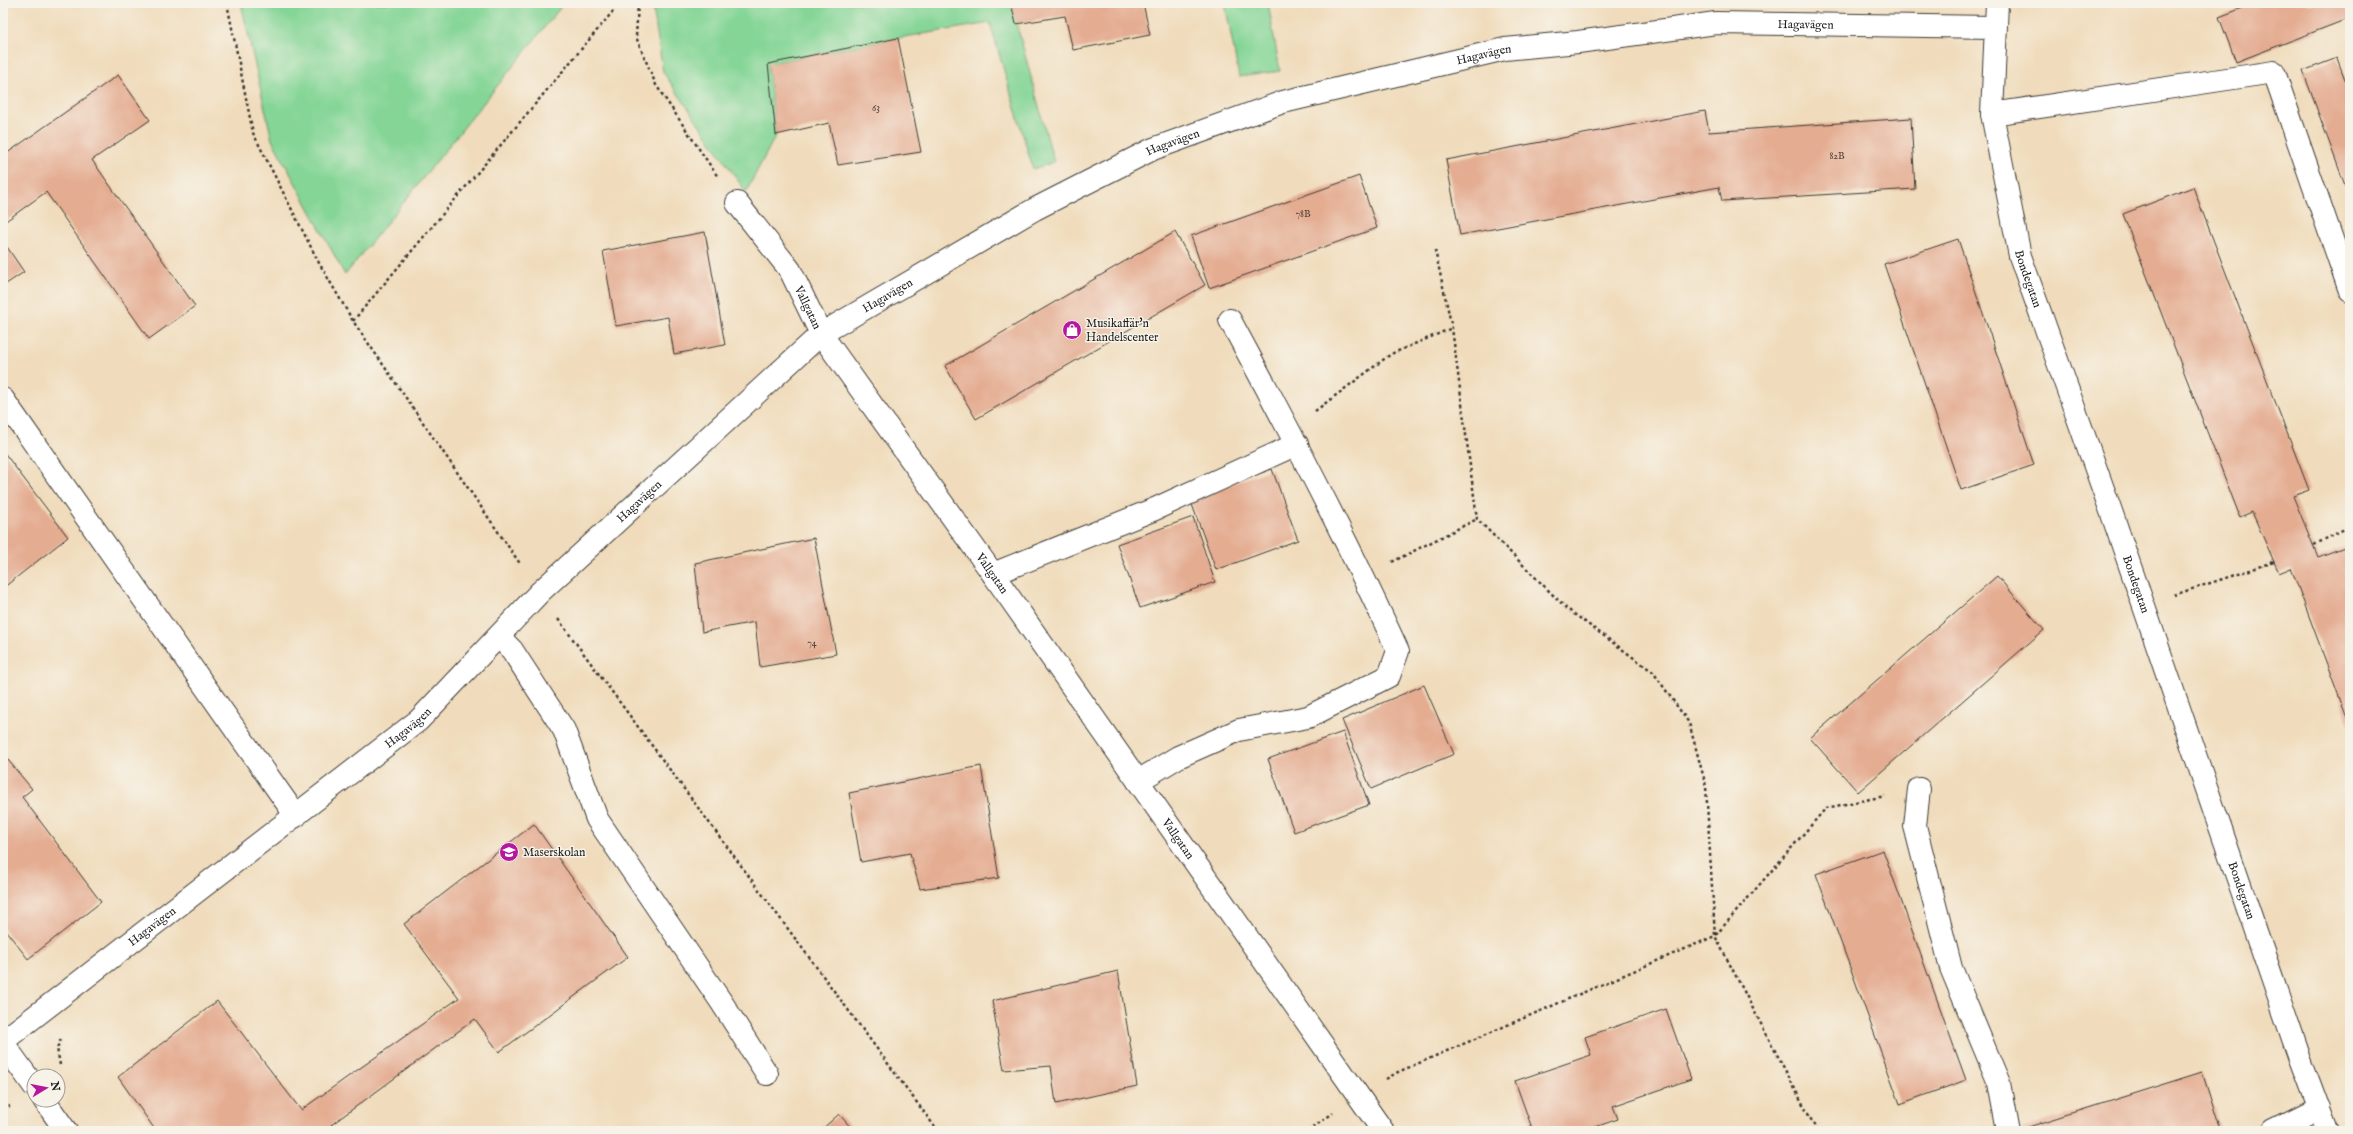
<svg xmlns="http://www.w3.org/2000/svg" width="2353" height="1134" viewBox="0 0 2353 1134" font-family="'IM FELL English',serif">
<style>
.green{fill:#84d596;stroke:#507859}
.building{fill:#e4ac91}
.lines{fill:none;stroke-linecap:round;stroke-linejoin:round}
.minor-casing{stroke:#3c3934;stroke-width:24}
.path{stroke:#3c3934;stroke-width:2.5;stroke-dasharray:3 3;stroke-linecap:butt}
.minor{stroke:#fff;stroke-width:22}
.labels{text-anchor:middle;stroke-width:3;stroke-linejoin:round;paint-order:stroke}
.number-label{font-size:10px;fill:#4e4039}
.street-label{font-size:12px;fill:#1c1c1c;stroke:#f7f3e8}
.poi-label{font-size:12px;fill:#1c1c1c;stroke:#f7f3e8;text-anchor:start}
</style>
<rect width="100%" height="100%" fill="#f7f3e8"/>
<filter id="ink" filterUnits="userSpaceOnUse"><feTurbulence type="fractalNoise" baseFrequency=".025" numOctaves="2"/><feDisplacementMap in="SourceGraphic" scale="8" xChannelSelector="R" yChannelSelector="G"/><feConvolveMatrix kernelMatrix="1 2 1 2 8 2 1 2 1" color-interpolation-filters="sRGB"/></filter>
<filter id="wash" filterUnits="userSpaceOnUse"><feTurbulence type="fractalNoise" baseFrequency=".012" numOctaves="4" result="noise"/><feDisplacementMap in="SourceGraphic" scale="16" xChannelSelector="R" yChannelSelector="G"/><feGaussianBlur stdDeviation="0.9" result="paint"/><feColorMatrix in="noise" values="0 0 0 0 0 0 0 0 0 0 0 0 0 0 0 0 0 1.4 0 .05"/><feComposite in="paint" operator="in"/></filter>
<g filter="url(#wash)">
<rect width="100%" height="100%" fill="#f0dcbc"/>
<g class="green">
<polygon points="241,3 564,3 345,275 272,140"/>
<polygon points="657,3 1011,3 1054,162 1033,169 990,23 898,38 768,64 776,135 746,192 663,72 653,8"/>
<polygon points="1225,3 1268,3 1280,71 1239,77"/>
</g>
<g id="blocks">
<g class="building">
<polygon points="1011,3 1143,3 1150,35 1073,50 1065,16 1016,24"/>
<polygon points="2256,3 2350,3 2350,18 2236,62 2219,17"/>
<polygon points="898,38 921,152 838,165 829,123 776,135 768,64"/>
<polygon points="2337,58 2350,93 2350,199 2303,71"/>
<polygon points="118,75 150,120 92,160 195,306 149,339 46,192 3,223 3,156"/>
<polygon points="1705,111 1709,132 1911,118 1915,189 1722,201 1719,187 1460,235 1446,160"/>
<polygon points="1359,176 1377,228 1209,288 1191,236"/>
<polygon points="2193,187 2309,490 2293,496 2318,557 2350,545 2350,726 2291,568 2279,573 2252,512 2240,517 2123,214"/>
<polygon points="705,232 725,345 674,354 668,317 616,326 603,251"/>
<polygon points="1175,232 1205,285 976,419 945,366"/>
<polygon points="1958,239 2034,465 1961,490 1884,264"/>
<polygon points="3,241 24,272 3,286"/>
<polygon points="3,451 68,537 3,588"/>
<polygon points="1272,469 1298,540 1216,570 1190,499"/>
<polygon points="1193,517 1215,582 1140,608 1117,544"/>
<polygon points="814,538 836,654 760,667 755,622 702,632 695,563"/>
<polygon points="1997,576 2044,630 1858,792 1810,738"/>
<polygon points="1424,685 1454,754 1371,789 1342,720"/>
<polygon points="1343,732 1369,805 1294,832 1268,759"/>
<polygon points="3,754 32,789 22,797 101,902 28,959 3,927"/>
<polygon points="981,766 999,878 920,889 910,853 861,862 849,793"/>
<polygon points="534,824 628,957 499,1052 475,1019 331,1125 335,1131 156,1131 118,1077 217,1001 301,1110 459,998 404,924"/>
<polygon points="1883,850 1966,1080 1900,1104 1816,874"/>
<polygon points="1118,971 1137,1086 1056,1104 1051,1066 1004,1070 992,1001"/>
<polygon points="1666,1009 1691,1079 1613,1106 1618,1119 1584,1131 1533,1131 1515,1081 1591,1055 1585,1037"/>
<polygon points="2202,1072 2221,1131 2022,1131 2022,1129"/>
<polygon points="839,1114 854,1131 820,1131"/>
</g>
</g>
</g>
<g filter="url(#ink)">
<use href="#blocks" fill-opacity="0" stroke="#3c3934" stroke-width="1"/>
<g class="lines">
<defs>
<g id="minor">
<path id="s1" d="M1997 3 1992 114 2020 256 2112 514 2299 1056 2327 1131"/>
<polyline points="1992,114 2274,72 2350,291"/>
<path id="s2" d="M737 203 790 270 821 334 993 574 1383 1131"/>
<polyline points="3,399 296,816"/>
<polyline points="993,574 1155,509 1297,444"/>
<polyline points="499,637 512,650 564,730 597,819 722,1003 767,1074"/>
<path d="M1138 781 1178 757 1239 730 1308 717 1389 676 1398 651C1347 539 1289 429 1230 320"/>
<polyline points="1919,789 1915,826 1951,968 1999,1083 2008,1131"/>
<path id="s3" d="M3 1041 419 720 540 592 821 334 1035 209 1086 183 1153 149 1283 102 1505 49 1578 42 1716 23 1994 27"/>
<polyline points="3,1043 34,1086"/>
<polyline points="44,1100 66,1131"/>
<polyline points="2273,1131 2319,1108"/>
</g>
</defs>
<use href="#minor" class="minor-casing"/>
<g class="path">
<polyline points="227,3 253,133 319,263 353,321 521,565"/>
<polyline points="638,3 636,37 656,85 718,177"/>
<polyline points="1435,250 1452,328 1477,519 1566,608 1653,672 1689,723 1706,786 1715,936 1817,1131"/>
<polyline points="353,321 620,3"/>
<polyline points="1315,411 1391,354 1452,328"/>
<polyline points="2314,545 2350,526"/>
<polyline points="1392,562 1477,519"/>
<polyline points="2174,595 2274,562"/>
<polyline points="558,619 938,1131"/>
<polyline points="60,1065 57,1048 61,1039"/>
<polyline points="1386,1079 1398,1072 1715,936 1826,808 1885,796"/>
<polyline points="3,1108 10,1106"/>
<polyline points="1308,1131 1333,1113"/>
</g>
<use href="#minor" class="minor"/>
</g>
</g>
<defs>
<symbol id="shop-disc" viewBox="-11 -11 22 22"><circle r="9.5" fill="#b5179e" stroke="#f7f3e8"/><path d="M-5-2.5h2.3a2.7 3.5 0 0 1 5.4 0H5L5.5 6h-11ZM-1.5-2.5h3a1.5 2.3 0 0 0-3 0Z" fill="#fff"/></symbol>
<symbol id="school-disc" viewBox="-11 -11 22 22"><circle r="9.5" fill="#b5179e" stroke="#f7f3e8"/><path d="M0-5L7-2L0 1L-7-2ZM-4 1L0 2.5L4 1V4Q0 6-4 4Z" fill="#fff"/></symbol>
</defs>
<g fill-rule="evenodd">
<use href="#shop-disc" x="1061" y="319" width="22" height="22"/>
<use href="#school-disc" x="498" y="841" width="22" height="22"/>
</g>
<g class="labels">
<g class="number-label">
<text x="876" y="111">63</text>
<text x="1837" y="159">82B</text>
<text x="1303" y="217">78B</text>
<text x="812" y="646">74</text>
</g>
<g class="street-label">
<text dy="4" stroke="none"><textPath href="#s3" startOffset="2132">Hagavägen</textPath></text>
<text dy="4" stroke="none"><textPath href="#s3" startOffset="1808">Hagavägen</textPath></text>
<text dy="4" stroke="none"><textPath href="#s3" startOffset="1484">Hagavägen</textPath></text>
<text dy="4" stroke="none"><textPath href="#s1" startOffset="280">Bondegatan</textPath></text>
<text dy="4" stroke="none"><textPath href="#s3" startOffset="1160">Hagavägen</textPath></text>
<text dy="4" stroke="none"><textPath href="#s2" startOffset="127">Vallgatan</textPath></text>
<text dy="4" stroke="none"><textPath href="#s3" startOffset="836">Hagavägen</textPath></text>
<text dy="4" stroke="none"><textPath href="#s2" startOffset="451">Vallgatan</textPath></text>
<text dy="4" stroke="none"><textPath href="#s1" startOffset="604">Bondegatan</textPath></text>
<text dy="4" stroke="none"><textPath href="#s3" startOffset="512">Hagavägen</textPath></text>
<text dy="4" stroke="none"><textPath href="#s2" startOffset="775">Vallgatan</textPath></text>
<text dy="4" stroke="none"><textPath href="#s1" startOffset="928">Bondegatan</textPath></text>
<text dy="4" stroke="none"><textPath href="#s3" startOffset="188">Hagavägen</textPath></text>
</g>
<g class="poi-label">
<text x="1086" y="327">Musikaffär'n<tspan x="1086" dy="14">Handelscenter</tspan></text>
<text x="523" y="856">Maserskolan</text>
</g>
</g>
<rect width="2353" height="1134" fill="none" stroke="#f7f3e8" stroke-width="16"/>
<g transform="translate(46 1088) rotate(80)"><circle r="19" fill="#f7f3e8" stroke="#9f9d96"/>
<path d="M0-3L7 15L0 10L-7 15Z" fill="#b5179e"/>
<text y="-6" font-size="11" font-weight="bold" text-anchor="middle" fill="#1c1c1c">N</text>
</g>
</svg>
